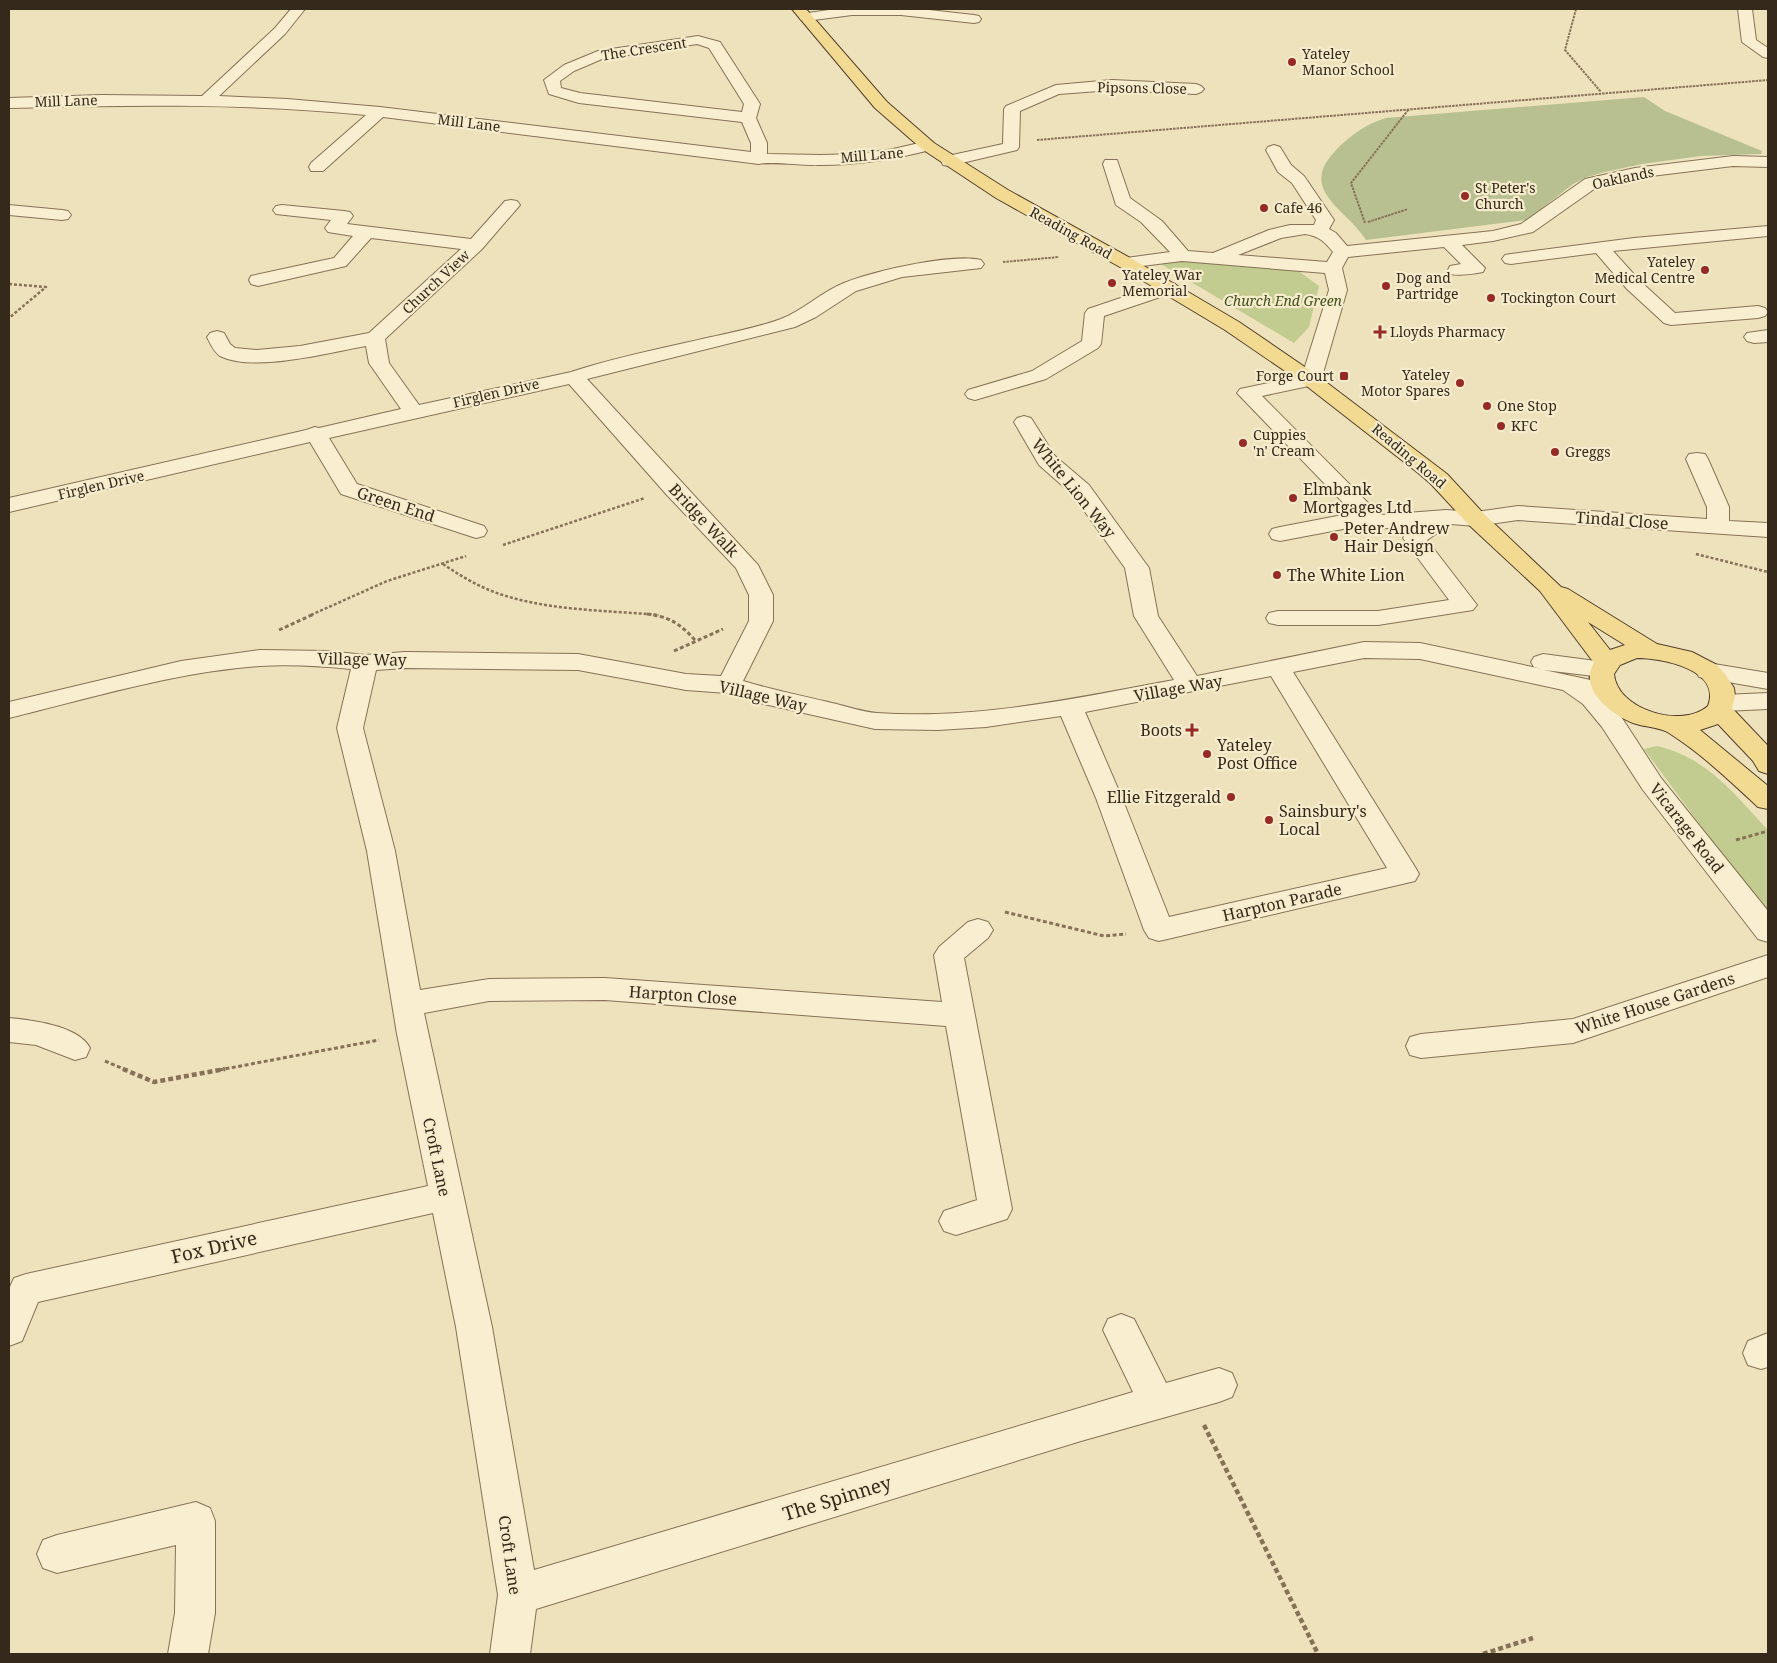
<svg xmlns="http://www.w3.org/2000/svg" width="1777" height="1663" viewBox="0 0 1777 1663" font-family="'Noto Serif',serif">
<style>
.green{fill:#c2cc91}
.cemetery{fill:#b8c091}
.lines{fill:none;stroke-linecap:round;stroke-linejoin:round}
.minor-casing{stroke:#867256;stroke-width:2}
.major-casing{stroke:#53402b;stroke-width:2}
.path-far3{stroke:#867256;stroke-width:2;stroke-dasharray:2.5 1;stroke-linecap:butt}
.path-far2{stroke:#867256;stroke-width:2.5;stroke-dasharray:3 2;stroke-linecap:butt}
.path-far1{stroke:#867256;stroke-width:3;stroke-dasharray:4 2.5;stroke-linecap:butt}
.path{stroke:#867256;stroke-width:4.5;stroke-dasharray:5 3;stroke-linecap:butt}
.minor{fill:#f9efd0;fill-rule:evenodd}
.major{fill:#f3da93;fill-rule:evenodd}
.poi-dot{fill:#962a25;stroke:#f6eccc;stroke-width:2}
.labels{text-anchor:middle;stroke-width:4.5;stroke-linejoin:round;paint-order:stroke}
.far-street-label{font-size:14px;fill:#35291b;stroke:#f6eccc}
.far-poi-label{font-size:14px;fill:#35291b;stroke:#f6eccc;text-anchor:start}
.far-park-label{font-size:14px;font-style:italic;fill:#435221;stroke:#f6eccc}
.street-label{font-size:16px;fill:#35291b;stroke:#f6eccc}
.poi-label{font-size:16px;fill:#35291b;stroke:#f6eccc;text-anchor:start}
.near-street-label{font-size:19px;fill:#35291b;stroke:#f6eccc}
</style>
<rect width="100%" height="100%" fill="#eee2bd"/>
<g class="green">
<polygon points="1171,260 1251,265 1300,272 1319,286 1309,327 1294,343 1159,263"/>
<path d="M1657 746C1708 758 1734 794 1768 830V917L1644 749Z"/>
</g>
<path class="cemetery" d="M1644 97 1665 111 1762 151 1761 154 1701 156 1642 164 1605 172 1587 177 1573 184 1527 220 1366 240C1346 208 1296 190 1337 149 1352 134 1366 124 1386 118Z"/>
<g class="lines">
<defs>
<g id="minor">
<path d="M291 9H305L285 34 219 96 287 99 380 107 751 152V143L742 122 579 103 549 94 544 80 564 65 598 51 698 36 720 42 760 104 756 118 767 143V154L821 155 858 154 893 149 928 141 934 143 936 146 934 149C896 159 859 165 820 165 804 166 773 161 759 164L383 117 323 171H311L309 167 311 163 366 115C246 103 130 105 9 108V98L102 95 202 96 275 28ZM697 44 709 48 744 104 742 112 580 93 561 88 560 81 574 71 602 59Z"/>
<polygon points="836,9 920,9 974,15 979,16 981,19 979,22 974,23 901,15 852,15 806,21 801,20 799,17 801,14"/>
<polygon points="1738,9 1752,9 1756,40 1768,48 1768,58 1763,57 1742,42"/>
<polygon points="1112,80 1196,84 1201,86 1204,89 1201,92 1196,94 1112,90 1059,94 1020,111 1019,147 1017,150 949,166 943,165 941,161 943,157 1003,144 1004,109 1006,106 1056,85"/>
<path d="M1274 145 1280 147 1291 165 1304 176 1334 220 1329 229 1336 233 1347 246 1493 231 1521 224 1585 179 1635 168 1733 156 1768 157V167L1733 166 1635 178 1597 187 1533 232 1493 241 1462 245 1485 268 1483 272C1472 274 1461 276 1450 274L1448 270 1450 266 1461 264 1444 247 1348 257 1342 268 1347 290 1321 380 1318 384 1262 396 1380 515 1446 510 1476 512 1518 506 1707 519V507L1686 459 1689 454 1697 453 1705 454 1708 459 1729 507V521L1768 523V537L1518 520 1476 526 1451 524 1427 540 1477 605 1473 610 1378 625H1278L1269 623 1266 618 1269 613 1278 611H1378L1449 600 1403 538 1406 533 1418 526 1374 529 1364 525 1280 541 1272 539 1269 534 1272 529 1280 527 1353 513 1237 393 1240 389 1302 376 1329 290 1325 273 1182 261 1126 268 1120 267 1117 263 1120 259 1126 258 1170 252 1141 222 1116 205 1103 164 1105 160H1117L1130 198 1162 221 1188 251 1213 253 1269 230 1290 225H1314L1316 220 1292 183 1278 172 1266 150 1268 147ZM1305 234C1319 236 1325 242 1333 252L1327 262 1238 255 1281 238Z"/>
<path d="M511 200 517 201 520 205 482 249 385 339 389 363 419 405 571 372C616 357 664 348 711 337 734 332 759 327 781 319 804 310 821 292 844 283 873 271 952 253 981 260L984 264 981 268 902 277 856 291 816 317 795 327 587 379 758 565 773 595V621L743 681C773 690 802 696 832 703 846 706 862 712 877 713 976 720 1077 698 1174 680L1134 616 1125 568 1073 495 1039 465 1014 422 1017 418 1024 416 1031 418 1055 456 1089 485 1149 568 1158 616 1197 676 1364 642 1420 643 1542 669 1534 667 1531 662 1534 657 1543 654 1611 663 1614 669 1611 675 1602 677 1544 670 1614 685 1618 691 1614 697 1606 699 1620 715 1661 778 1768 911V942L1758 939 1643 790 1602 727 1583 704 1563 690 1420 659 1364 658 1293 672 1415 867 1419 874 1415 881 1159 941 1149 938 1144 930 1096 798 1061 716 986 727 938 730 875 729 764 704 727 693 686 690 578 670 405 668 376 670 363 728 395 851 420 990 489 979 605 978 942 1002 934 955 939 947 968 922 978 919 988 922 993 930 988 938 964 958 1012 1209 1007 1219 956 1235 944 1231 939 1221 944 1211 977 1200 946 1026 605 1000 489 1001 424 1013 492 1327 534 1570 1133 1392 1103 1330 1108 1319 1121 1314 1134 1319 1166 1383 1219 1368 1232 1373 1237 1385 1232 1397 1219 1402 1081 1441 536 1609 530 1654H490L498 1595 456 1327 433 1213 38 1302 22 1341 9 1346V1289L14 1278 26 1274 428 1186 397 1034 367 851 337 728 351 669C321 666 289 664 260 666 175 672 91 698 9 718V702L181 661 260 650 328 651 365 655 405 652 578 654 686 674 721 676 749 621V595L736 568 666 494 569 384 329 438 357 484 484 526 487 531 484 536 476 538 341 494 310 442 9 512V498L306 430 315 427 319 428 401 409 369 363 366 346C330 352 254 373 220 356 214 352 210 343 207 337L210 333 217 331 224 333 230 344 235 348 257 350 300 346 369 333 461 249 371 238 346 266 258 286 251 284 249 280 251 276 334 258 353 236 328 232 325 228 331 220 276 214 273 210 276 206 282 205 344 211 350 212 353 216 347 224 471 239 505 201ZM1271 676 1387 868 1169 917 1122 798 1085 712Z"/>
<polygon points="9,205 62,210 68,211 71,215 68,219 62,220 9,215"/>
<polygon points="1768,226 1768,236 1613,251 1640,281 1675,313 1758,306 1765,308 1768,312 1765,316 1758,318 1671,325 1664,323 1627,289 1596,253 1511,264 1505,263 1502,259 1505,255 1511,254 1634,238"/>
<polygon points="1168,282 1175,284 1177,288 1175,292 1104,316 1101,344 1098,348 1046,379 975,400 968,398 965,394 968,390 1032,371 1082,341 1085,313 1088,309"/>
<polygon points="1768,330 1768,342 1754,343 1747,341 1744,337 1747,333"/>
<polygon points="1708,663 1768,673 1768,689 1699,677 1696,671 1699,665"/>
<polygon points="1768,693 1768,709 1723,711 1714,709 1710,703 1714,697 1723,695"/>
<polygon points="1768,955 1768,977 1573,1043 1421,1058 1410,1055 1406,1046 1410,1037 1421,1034 1573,1019"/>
<path d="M9 1018C32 1020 79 1026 90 1048L86 1057 75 1060 36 1045 9 1042Z"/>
<polygon points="1768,1333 1768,1367 1761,1369 1748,1365 1743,1353 1748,1341"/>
<polygon points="196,1502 210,1508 215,1521 215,1613 208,1654 168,1654 175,1613 176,1545 57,1573 43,1568 37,1554 43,1540 57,1535"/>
</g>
<path id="major" d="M792 9H806L887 102 934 143 1008 190 1132 259 1239 322 1318 376 1447 474 1484 514 1561 587 1568 589 1657 644 1692 652 1717 665 1725 674 1734 688 1735 696 1732 708 1768 746V774L1759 771 1753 761 1718 724 1700 730 1768 786V809L1758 807C1730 781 1702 754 1669 733 1660 727 1644 727 1633 723 1611 714 1578 689 1594 663L1540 591 1468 524 1431 484 1417 472 1304 384 1225 330 1120 267 996 198 922 149 875 108ZM1588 622 1625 645 1610 650ZM1637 658C1661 658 1722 669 1708 706 1682 729 1617 710 1614 674L1620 665Z"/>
</defs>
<use href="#minor" class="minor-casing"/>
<use href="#major" class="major-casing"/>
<g class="path-far3">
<polyline points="1576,9 1565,50 1601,92"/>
<polyline points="1037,140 1768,80"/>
<polyline points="1368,222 1408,209"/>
<polyline points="1365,223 1351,183 1409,109"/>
<polyline points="1003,262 1059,257"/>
</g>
<g class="path-far2">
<polyline points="9,284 46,287 9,318"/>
<polyline points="503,545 645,498"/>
<polyline points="1696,554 1768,572"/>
<path d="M443 564C459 575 476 585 494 592 546 611 604 610 659 615"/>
<polyline points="311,615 387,581 466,556"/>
</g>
<g class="path-far1">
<path d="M647 614C670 617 679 623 695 640"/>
<polyline points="279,630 314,614"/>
<polyline points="674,651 723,629"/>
<polyline points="1736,840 1768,831"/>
<polyline points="1005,912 1104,936 1126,934"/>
<polyline points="105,1061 126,1070"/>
<polyline points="219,1070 379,1040"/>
</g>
<g class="path">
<polyline points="123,1069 154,1082 225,1069"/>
<polyline points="1204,1425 1318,1654"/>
<polyline points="1483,1654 1533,1638"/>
</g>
<use href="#minor" class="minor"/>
<use href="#major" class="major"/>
</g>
<g class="poi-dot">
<circle cx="1292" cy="62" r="5"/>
<circle cx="1465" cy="196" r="5"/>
<circle cx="1264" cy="208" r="5"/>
<circle cx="1705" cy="270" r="5"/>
<circle cx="1112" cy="283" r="5"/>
<circle cx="1386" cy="286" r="5"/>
<circle cx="1491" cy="298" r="5"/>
<path d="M1377.5 324.5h5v5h5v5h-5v5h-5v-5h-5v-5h5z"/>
<rect x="1339" y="371" width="10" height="10" rx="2.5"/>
<circle cx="1460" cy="383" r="5"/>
<circle cx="1487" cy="406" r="5"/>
<circle cx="1501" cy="426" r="5"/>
<circle cx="1243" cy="443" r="5"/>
<circle cx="1555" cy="452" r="5"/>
<circle cx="1293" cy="498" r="5"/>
<circle cx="1334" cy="537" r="5"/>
<circle cx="1277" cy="575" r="5"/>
<path d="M1189.5 722.5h5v5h5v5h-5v5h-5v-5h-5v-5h5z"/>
<circle cx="1207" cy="754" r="5"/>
<circle cx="1231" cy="797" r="5"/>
<circle cx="1269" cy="820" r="5"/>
</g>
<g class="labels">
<g class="far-street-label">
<text transform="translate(644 49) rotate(-9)" y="5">The Crescent</text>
<text transform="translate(1142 88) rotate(1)" y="5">Pipsons Close</text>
<text transform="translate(66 101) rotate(-2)" y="5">Mill Lane</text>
<text transform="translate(469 123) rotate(7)" y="5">Mill Lane</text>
<text transform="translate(872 155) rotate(-5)" y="5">Mill Lane</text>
<text transform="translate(1623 178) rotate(-12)" y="5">Oaklands</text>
<text transform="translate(1071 233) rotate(29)" y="5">Reading Road</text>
<text transform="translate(436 282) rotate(-43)" y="5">Church View</text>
<text transform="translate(496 393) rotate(-13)" y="5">Firglen Drive</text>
<text transform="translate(1409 456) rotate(40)" y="5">Reading Road</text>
<text transform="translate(101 485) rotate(-13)" y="5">Firglen Drive</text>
</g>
<g class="far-poi-label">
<text x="1302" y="59">Yateley<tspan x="1302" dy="16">Manor School</tspan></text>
<text x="1475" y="193">St Peter's<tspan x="1475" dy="16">Church</tspan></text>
<text x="1274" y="213">Cafe 46</text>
<text x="1695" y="267" text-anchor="end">Yateley<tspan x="1695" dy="16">Medical Centre</tspan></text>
<text x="1122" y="280">Yateley War<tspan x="1122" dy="16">Memorial</tspan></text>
<text x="1396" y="283">Dog and<tspan x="1396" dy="16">Partridge</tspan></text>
<text x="1501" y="303">Tockington Court</text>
<text x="1390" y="337">Lloyds Pharmacy</text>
<text x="1450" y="380" text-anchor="end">Yateley<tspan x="1450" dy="16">Motor Spares</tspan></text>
<text x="1334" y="381" text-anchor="end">Forge Court</text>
<text x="1497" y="411">One Stop</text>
<text x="1511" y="431">KFC</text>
<text x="1253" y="440">Cuppies<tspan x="1253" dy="16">'n' Cream</tspan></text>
<text x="1565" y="457">Greggs</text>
</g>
<g class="far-park-label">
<text x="1283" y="306">Church End Green</text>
</g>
<g class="street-label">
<text transform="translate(1074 488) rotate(51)" y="6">White Lion Way</text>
<text transform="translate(396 504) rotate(18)" y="6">Green End</text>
<text transform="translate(704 520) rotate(47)" y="6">Bridge Walk</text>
<text transform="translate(1622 520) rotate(4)" y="6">Tindal Close</text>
<text transform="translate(362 659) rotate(1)" y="6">Village Way</text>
<text transform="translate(1178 688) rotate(-10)" y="6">Village Way</text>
<text transform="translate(763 696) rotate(13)" y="6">Village Way</text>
<text transform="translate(1687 828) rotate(52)" y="6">Vicarage Road</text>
<text transform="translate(1282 902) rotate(-13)" y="6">Harpton Parade</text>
<text transform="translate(683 995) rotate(4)" y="6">Harpton Close</text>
<text transform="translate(1655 1003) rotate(-18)" y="6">White House Gardens</text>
<text transform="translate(437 1157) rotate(78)" y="6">Croft Lane</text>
<text transform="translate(510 1555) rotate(82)" y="6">Croft Lane</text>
</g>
<g class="poi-label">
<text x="1303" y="495">Elmbank<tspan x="1303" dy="18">Mortgages Ltd</tspan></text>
<text x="1344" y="534">Peter Andrew<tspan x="1344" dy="18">Hair Design</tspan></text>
<text x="1287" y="581">The White Lion</text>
<text x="1182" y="736" text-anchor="end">Boots</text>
<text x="1217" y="751">Yateley<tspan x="1217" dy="18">Post Office</tspan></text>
<text x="1221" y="803" text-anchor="end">Ellie Fitzgerald</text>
<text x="1279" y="817">Sainsbury's<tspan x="1279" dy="18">Local</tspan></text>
</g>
<g class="near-street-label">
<text transform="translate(214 1247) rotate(-13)" y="7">Fox Drive</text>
<text transform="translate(837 1498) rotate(-17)" y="7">The Spinney</text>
</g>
</g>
<rect width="1777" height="1663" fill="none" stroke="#35291b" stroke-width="20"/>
</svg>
